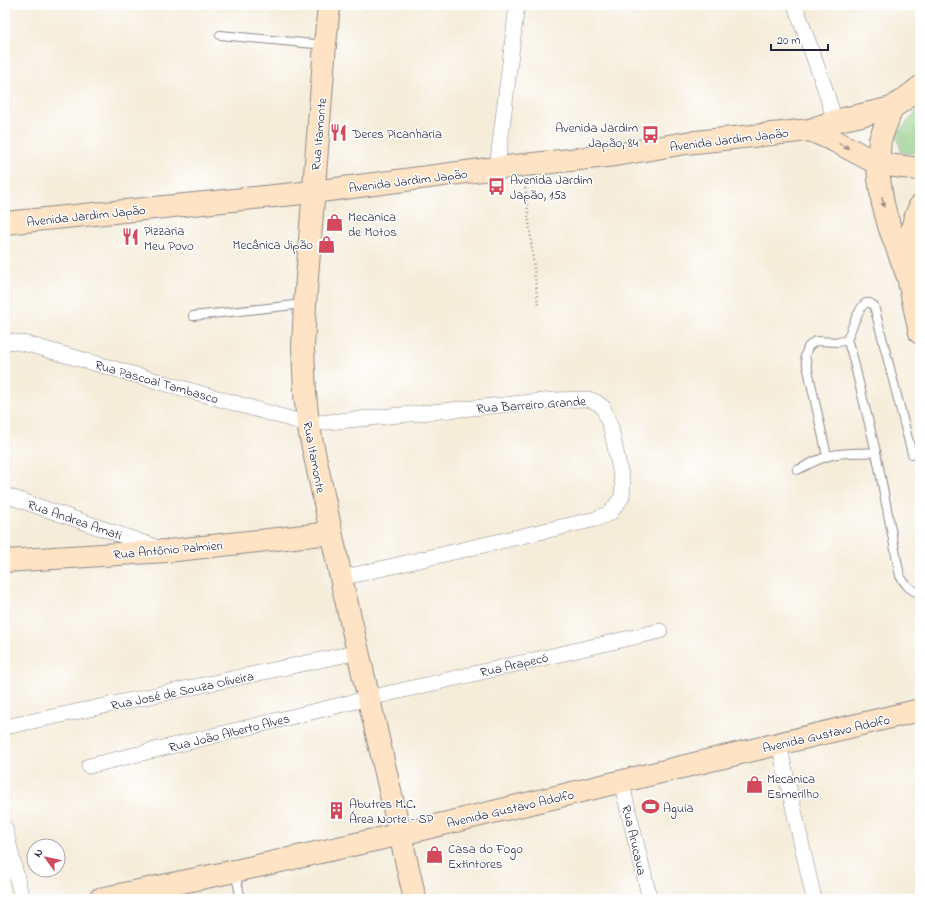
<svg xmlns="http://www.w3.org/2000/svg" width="925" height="904" viewBox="0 0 925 904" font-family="'Indie Flower',sans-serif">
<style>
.green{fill:#89c77d;stroke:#56745c}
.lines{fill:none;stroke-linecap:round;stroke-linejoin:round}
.lane-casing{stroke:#8c888a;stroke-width:10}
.street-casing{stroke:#8c888a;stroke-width:16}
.secondary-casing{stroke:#8c888a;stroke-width:24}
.path{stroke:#8c888a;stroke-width:2.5;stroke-dasharray:1 3;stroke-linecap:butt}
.lane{stroke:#fff;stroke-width:8}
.street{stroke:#fff;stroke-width:15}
.secondary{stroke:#fee4c5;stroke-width:22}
.oneway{fill:#9b8d87}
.labels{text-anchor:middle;stroke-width:3;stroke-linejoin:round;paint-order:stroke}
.poi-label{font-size:13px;fill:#22223b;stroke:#fff;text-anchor:start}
.street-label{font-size:13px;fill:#22223b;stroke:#fff}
</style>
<rect width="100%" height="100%" fill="#fff"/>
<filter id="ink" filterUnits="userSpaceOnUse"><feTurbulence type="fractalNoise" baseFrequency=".025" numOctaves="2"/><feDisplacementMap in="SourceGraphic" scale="8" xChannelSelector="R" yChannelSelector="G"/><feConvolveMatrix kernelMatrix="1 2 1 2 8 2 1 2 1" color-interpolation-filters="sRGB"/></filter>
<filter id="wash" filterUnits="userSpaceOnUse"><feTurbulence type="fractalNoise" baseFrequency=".012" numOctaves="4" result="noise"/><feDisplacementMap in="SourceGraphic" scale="16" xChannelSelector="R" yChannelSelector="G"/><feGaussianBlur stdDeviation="0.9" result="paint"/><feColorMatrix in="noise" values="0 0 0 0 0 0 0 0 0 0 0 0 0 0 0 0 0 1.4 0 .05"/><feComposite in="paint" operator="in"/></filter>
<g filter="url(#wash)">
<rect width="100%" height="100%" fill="#f5edda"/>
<polygon class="green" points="920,107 920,152 902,154 896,135"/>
</g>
<g filter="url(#ink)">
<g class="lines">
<defs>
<g id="lane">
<polyline points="220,35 325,45"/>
<polyline points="193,316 304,304"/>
<path d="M847 340C850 333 859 306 866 303 869 302 872 304 874 306L912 454"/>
<polyline points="827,456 805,356 808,347 815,341 839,342 847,340 852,354 876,452"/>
<path d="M797 470C806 466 816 460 826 457 841 451 860 454 876 452L900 576C905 584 910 591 920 593"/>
<polyline points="235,872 241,899"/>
</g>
<g id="street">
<polyline points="795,5 824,86 835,121"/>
<polyline points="497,168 517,5"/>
<polyline points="5,343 8,341 27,344 308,424 553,400 588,399 596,402 603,407 611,428 623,485 622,497 610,513 596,519 341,578"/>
<polyline points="5,495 159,548"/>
<polyline points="5,727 358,652"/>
<polyline points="779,744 814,899"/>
<polyline points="89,766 369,698 660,631"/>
<polyline points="621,781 650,899"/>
<polyline points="5,828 22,899"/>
</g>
<g id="secondary">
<polyline points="329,5 325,45 305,304 303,348 305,393 308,424 341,578 415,899"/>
<polyline points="892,108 880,140 878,164 879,179 883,204 890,229 908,277 920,333"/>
<polyline points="810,130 835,141 878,164 920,169"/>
<polyline points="5,223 313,192 497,168 615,155 686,143 810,130 835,121 892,108 910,95 920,87"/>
<path d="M908 266C909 242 910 228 920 206"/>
<polyline points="5,561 167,551 331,533"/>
<polyline points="100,899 235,871 401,834 920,710"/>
</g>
</defs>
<use href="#lane" class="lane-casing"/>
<use href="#street" class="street-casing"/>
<use href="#secondary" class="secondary-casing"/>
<g class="path">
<polyline points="525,184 538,305"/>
<polyline points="5,306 7,325"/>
</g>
<use href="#lane" class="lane"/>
<use href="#street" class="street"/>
<use href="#secondary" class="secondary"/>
</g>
<defs><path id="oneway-solid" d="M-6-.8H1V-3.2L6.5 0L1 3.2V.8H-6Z"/></defs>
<g class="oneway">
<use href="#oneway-solid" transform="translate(844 146) rotate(28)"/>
<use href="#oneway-solid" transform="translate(883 202) rotate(78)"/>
</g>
</g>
<defs>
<symbol id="restaurant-bare" viewBox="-9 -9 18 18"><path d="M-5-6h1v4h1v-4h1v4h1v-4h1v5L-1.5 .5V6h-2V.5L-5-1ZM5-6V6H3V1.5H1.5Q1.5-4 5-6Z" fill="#d1495b" stroke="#fff" stroke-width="2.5" paint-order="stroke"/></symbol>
<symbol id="bus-bare" viewBox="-9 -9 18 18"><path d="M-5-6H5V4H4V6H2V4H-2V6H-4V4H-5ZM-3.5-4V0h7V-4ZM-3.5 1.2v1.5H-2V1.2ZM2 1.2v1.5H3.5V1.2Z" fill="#d1495b" stroke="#fff" stroke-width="2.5" paint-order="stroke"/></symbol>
<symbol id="shop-bare" viewBox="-9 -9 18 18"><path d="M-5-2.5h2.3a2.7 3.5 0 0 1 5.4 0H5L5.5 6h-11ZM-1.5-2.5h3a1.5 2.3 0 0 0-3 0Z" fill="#d1495b" stroke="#fff" stroke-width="2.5" paint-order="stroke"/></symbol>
<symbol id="stadium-bare" viewBox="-9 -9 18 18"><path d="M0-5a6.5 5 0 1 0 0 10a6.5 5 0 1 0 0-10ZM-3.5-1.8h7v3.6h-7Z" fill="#d1495b" stroke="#fff" stroke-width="2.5" paint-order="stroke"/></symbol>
<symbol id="building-bare" viewBox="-9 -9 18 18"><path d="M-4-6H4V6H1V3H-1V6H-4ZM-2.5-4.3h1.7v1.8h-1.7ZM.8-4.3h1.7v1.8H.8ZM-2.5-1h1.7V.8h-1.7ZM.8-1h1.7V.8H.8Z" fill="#d1495b" stroke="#fff" stroke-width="2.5" paint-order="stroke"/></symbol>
</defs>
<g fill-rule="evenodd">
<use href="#restaurant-bare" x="326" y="120" width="25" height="25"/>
<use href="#bus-bare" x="638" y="122" width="25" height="25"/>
<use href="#bus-bare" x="484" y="174" width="25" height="25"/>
<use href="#shop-bare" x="322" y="210" width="25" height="25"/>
<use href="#restaurant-bare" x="118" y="224" width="25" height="25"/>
<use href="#shop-bare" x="314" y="232" width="25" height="25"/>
<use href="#shop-bare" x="742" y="772" width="25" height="25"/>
<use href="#stadium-bare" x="638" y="794" width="25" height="25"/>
<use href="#building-bare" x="324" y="798" width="25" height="25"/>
<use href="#shop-bare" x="422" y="842" width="25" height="25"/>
</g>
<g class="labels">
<g class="poi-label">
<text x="638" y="132" text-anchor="end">Avenida Jardim<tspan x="638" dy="15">Japão, 84</tspan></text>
<text x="352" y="138">Deres Picanharia</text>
<text x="510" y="184">Avenida Jardim<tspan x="510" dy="15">Japão, 153</tspan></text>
<text x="348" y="221">Mecanica<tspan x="348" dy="15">de Motos</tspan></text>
<text x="144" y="235">Pizzaria<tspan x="144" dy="15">Meu Povo</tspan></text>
<text x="313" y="249" text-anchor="end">Mecânica Jipão</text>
<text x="767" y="783">Mecanica<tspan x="767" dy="15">Esmerilho</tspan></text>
<text x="349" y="808">Abutres M.C.<tspan x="349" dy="15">Área Norte - SP</tspan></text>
<text x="663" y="812">Aguia</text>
<text x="448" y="853">Casa do Fogo<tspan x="448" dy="15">Extintores</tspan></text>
</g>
<g class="street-label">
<text transform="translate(318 134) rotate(-85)" y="5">Rua Itamonte</text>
<text transform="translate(729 139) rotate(-7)" y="5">Avenida Jardim Japão</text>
<text transform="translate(408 180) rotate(-7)" y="5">Avenida Jardim Japão</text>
<text transform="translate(86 215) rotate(-6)" y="5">Avenida Jardim Japão</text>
<text transform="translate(157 381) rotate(16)" y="5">Rua Pascoal Tambasco</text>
<text transform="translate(531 404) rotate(-4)" y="5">Rua Barreiro Grande</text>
<text transform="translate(315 457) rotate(79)" y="5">Rua Itamonte</text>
<text transform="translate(75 519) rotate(19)" y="5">Rua Andrea Amati</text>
<text transform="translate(168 549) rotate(-5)" y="5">Rua Antônio Palmieri</text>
<text transform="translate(514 664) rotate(-13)" y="5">Rua Arapecó</text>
<text transform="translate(182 690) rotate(-12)" y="5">Rua José de Souza Oliveira</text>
<text transform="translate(229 732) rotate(-14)" y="5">Rua João Alberto Alves</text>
<text transform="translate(826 733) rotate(-13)" y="5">Avenida Gustavo Adolfo</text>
<text transform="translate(510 808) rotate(-13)" y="5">Avenida Gustavo Adolfo</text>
<text transform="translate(635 840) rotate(77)" y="5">Rua Arucaua</text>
</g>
</g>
<rect width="925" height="904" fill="none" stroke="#fff" stroke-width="20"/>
<g transform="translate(46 858) rotate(303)"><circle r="19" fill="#ffffff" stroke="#a7a7b1"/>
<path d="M0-3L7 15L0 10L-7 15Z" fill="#d1495b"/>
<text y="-6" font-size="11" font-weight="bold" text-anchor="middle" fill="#22223b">N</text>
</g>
<path d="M771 44v6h57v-6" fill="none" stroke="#22223b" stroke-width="2"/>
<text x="777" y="44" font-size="12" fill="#22223b" stroke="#ffffff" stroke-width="3" paint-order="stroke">20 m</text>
</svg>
